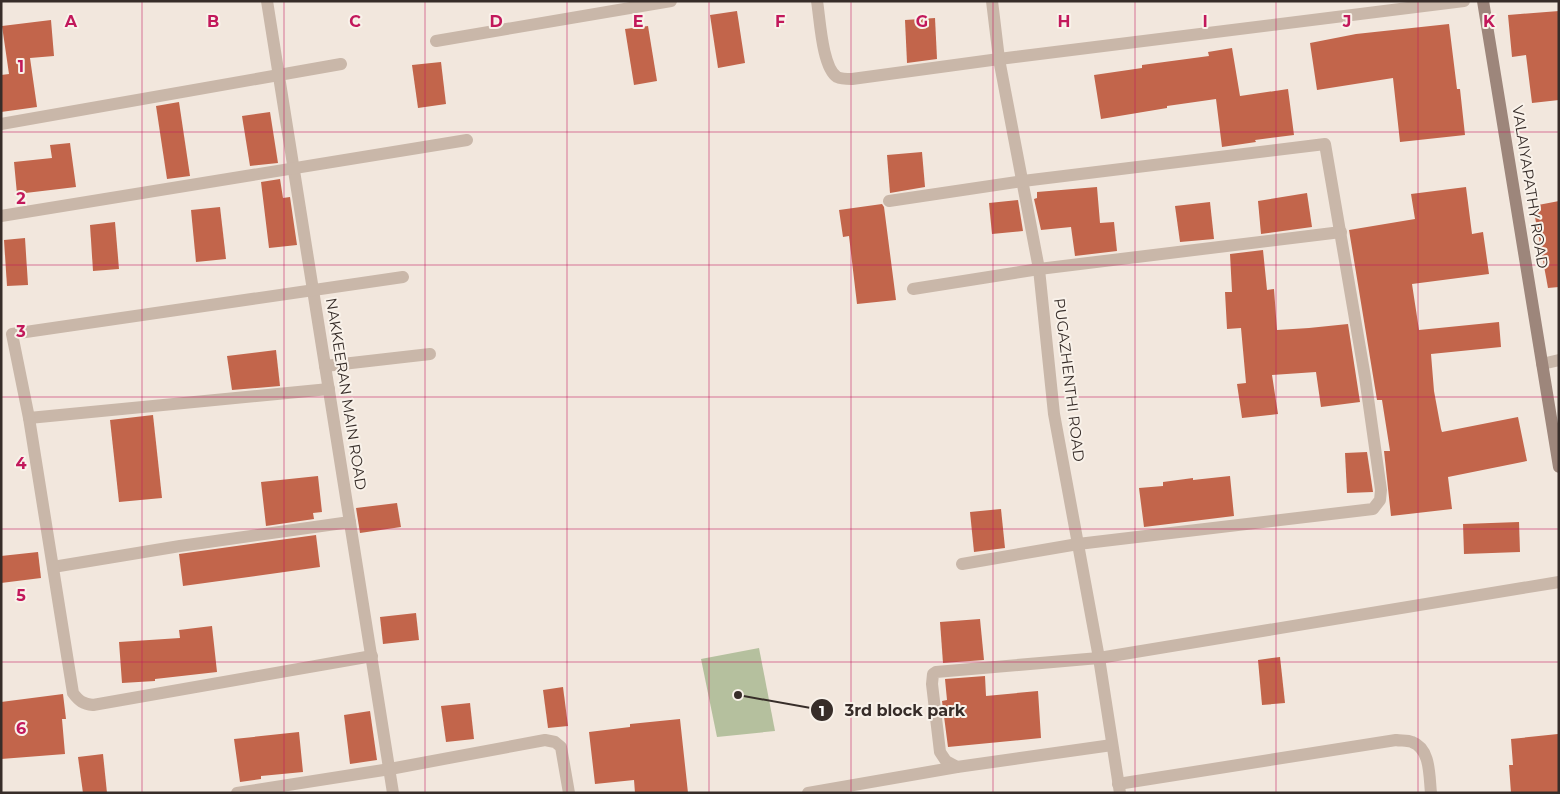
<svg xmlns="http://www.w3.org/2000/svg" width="1560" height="794" viewBox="0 0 1560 794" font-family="Montserrat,sans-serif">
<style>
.green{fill:#b5c09e}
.building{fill:#c2654b}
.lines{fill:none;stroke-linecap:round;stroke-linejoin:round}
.minor{stroke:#c9b7a9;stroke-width:12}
.secondary{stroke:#9d867b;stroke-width:12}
.grid{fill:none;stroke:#c2185b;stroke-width:1;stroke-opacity:0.55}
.labels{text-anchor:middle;stroke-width:4;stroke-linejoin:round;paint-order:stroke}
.street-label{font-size:15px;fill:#372d29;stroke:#f9f2ea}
.grid-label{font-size:16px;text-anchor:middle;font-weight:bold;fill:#c2185b;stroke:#f9f2ea;stroke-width:4;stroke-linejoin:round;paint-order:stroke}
.leader{fill:none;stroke:#372d29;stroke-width:2}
.callout-dot{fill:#372d29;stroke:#f9f2ea;stroke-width:2}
.mark-label{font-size:15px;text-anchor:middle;font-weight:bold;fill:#fff}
.callout-label{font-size:16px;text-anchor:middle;font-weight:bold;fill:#372d29;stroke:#f9f2ea;stroke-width:4;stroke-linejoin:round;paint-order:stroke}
</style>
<rect width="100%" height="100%" fill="#f2e7dd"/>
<polygon class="green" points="759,648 775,731 717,737 701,659"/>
<g class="building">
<polygon points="737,11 745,63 718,68 710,15"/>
<polygon points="1559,11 1559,100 1532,103 1526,55 1512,57 1508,15"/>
<polygon points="935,18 937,59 907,63 905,20"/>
<polygon points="51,20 54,56 30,58 37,107 1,112 1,75 9,74 2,26"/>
<polygon points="1449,24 1457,89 1460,89 1465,135 1400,142 1393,78 1317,90 1310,43 1356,34"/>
<polygon points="648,26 657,81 634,85 625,29"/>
<polygon points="1232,48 1240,96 1288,89 1294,135 1255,140 1256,142 1222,147 1216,99 1167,106 1167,108 1101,119 1094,75 1142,68 1142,65 1209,56 1208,52"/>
<polygon points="441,62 446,104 418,108 412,65"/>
<polygon points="179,102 190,176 167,179 156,106"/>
<polygon points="270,112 278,163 250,166 242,116"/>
<polygon points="70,143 76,187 17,194 14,162 52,158 50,145"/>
<polygon points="922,152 925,187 890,193 887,155"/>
<polygon points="280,179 283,198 290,197 297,245 269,248 261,182"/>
<polygon points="1097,187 1100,223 1114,222 1117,251 1075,256 1071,227 1041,230 1034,199 1037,198 1037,192"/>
<polygon points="1466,187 1472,234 1483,232 1489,274 1412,284 1419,330 1499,322 1501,347 1431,354 1434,391 1441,429 1442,432 1518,417 1527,461 1448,477 1452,509 1391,516 1384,451 1390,451 1382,400 1377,400 1349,230 1415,219 1411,194"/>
<polygon points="1307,193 1312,227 1261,234 1258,201"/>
<polygon points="1018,200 1023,231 992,234 989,203"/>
<polygon points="1559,201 1559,287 1548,288 1533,206"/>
<polygon points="1210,202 1214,239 1180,242 1175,206"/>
<polygon points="882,204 884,207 896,300 857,304 849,236 843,237 839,210"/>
<polygon points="220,207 226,259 196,262 191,210"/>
<polygon points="115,222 119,269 93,271 90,225"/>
<polygon points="25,238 28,285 7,286 4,240"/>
<polygon points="1263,250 1267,290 1274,289 1277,330 1309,328 1348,324 1360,402 1321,407 1316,372 1272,375 1278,414 1242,418 1237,384 1246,383 1241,328 1227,329 1225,292 1232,292 1230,254"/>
<polygon points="276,350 280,386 232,390 227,356"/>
<polygon points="153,415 162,498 119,502 110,420"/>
<polygon points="1367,452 1373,492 1347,493 1345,453"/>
<polygon points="318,476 322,512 313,513 314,519 266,526 261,482"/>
<polygon points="1230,476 1234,516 1144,527 1139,488 1163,486 1163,482 1193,478 1193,480"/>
<polygon points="397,503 401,527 360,533 356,508"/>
<polygon points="1001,509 1005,548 974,552 970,512"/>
<polygon points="1519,522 1520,552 1464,554 1463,524"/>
<polygon points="316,535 320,567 183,586 179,554"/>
<polygon points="38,552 41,578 1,583 1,556"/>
<polygon points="416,613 419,640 383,644 380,617"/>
<polygon points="980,619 984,660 943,663 940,622"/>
<polygon points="212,626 217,672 155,679 155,681 122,683 119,642 180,638 179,630"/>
<polygon points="1280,657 1285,703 1262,705 1258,660"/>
<polygon points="985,676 986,696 1038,691 1041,738 948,747 942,701 947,700 945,679"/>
<polygon points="563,687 568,726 548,728 543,690"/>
<polygon points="63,694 66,719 62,719 65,754 1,759 1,702"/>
<polygon points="470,703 474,739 446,742 441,706"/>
<polygon points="370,711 377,760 350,764 344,715"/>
<polygon points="680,719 688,793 635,793 634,780 595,784 589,732 630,727 630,724"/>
<polygon points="299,732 303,772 261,776 261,779 240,782 234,739"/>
<polygon points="1558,734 1559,793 1511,793 1509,765 1513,765 1511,739"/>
<polygon points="103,754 107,793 83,793 78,757"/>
</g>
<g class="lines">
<g class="minor">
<polyline points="267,1 393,793"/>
<path d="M817 1C820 19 822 67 837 77 841 79 847 79 852 79L999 59 1464 1"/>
<polyline points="992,1 999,59 1039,269 1054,414 1099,658 1120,793"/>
<polyline points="436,41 671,1"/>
<polyline points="1,124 341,64"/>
<polyline points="889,201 1023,181 1325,144 1365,377 1381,490 1380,500 1373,509 1078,544 962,564"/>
<polyline points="1,216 467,140"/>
<polyline points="913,289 1039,269 1341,232"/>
<polyline points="1542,364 1559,360"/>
<polyline points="325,366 430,354"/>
<polyline points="29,418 329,389"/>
<polyline points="53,567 180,546 350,522"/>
<path d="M372 656 93 705C83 704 79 701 73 693L29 418 12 334 403 277"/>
<polyline points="957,767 946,761 940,752 932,684 933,674 936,672 1099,658 1559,582"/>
<path d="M1118 784 1396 740C1401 741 1407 740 1412 742 1431 749 1429 776 1431 793"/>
<polyline points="237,793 390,769 545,740 555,742 561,747 569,793"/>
<polyline points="808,793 957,767 1112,745"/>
</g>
<polyline class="secondary" points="1483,1 1559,467"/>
</g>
<path class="grid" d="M142 1V793M284 1V793M425 1V793M567 1V793M709 1V793M851 1V793M993 1V793M1135 1V793M1276 1V793M1418 1V793M1 132H1559M1 265H1559M1 397H1559M1 529H1559M1 662H1559"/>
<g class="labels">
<g class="street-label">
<text transform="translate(1530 187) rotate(81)" y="5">VALAIYAPATHY ROAD</text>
<text transform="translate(1069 380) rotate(83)" y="5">PUGAZHENTHI ROAD</text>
<text transform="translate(346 394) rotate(81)" y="5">NAKKEERAN MAIN ROAD</text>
</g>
</g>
<g class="grid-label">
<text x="71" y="27">A</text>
<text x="213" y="27">B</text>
<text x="355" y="27">C</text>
<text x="496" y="27">D</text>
<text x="638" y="27">E</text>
<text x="780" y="27">F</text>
<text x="922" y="27">G</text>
<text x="1064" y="27">H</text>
<text x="1205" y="27">I</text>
<text x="1347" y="27">J</text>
<text x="1489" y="27">K</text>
<text x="21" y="72">1</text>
<text x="21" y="204">2</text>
<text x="21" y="337">3</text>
<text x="21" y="469">4</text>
<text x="21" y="601">5</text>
<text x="21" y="734">6</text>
</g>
<path class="leader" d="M738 695L822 710"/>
<g class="callout-dot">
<circle cx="738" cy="695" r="5"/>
<circle cx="822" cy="710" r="12"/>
</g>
<g class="mark-label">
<text x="822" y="716">1</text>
</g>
<g class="callout-label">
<text x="905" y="716">3rd block park</text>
</g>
<rect width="1560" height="794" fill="none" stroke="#372d29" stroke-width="5"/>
</svg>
